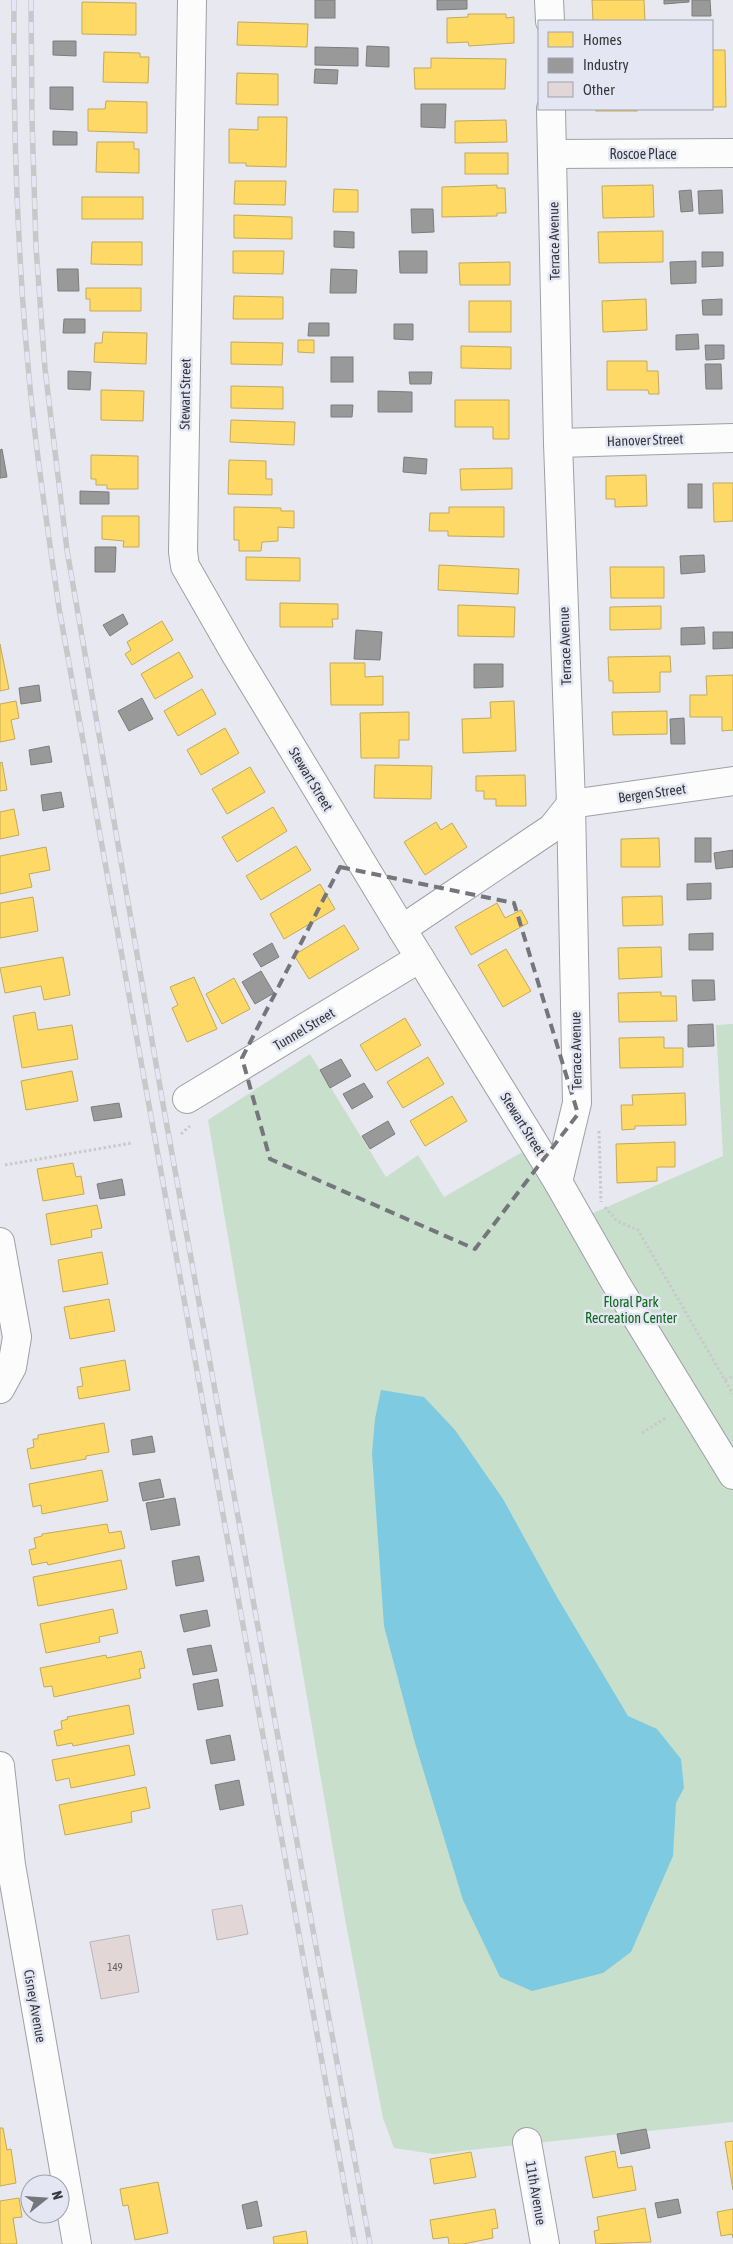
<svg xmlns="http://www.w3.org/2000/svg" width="733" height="2244" viewBox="0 0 733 2244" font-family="'Asap Condensed',sans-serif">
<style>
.green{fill:#c8dfcb}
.water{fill:#7ecae0}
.homes{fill:#ffd966;stroke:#c3a95a}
.industry{fill:#999;stroke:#7c7c7d}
.building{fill:#e3d6d7;stroke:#b8b6b8}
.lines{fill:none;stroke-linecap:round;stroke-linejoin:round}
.minor-casing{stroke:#9fa0a6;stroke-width:30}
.path{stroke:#c9c9cc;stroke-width:3;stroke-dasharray:2.5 2.5;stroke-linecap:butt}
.minor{stroke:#fcfcfd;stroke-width:28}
.rail-casing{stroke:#c8c8ca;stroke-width:5.5}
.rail{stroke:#e4e7f3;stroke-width:4;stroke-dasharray:11;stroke-linecap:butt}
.marked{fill:none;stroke:#75767c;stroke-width:4;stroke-dasharray:10 6;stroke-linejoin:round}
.labels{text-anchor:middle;stroke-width:5;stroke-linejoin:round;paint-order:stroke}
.number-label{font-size:11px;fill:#626064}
.street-label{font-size:14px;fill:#37383d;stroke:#e4e7f3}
.park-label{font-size:14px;fill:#0f671a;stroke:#e4e7f3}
</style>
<rect width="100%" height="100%" fill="#e8e9f0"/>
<polygon class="green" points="733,1024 733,2122 434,2154 394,2148 383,2118 345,1919 208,1120 310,1054 386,1177 418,1155 444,1197 524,1151 546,1190 591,1214 723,1156 716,1025"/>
<polygon class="water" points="381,1390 424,1397 455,1430 503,1499 557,1597 628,1716 657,1729 681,1759 684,1788 676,1803 673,1856 631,1952 603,1973 532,1991 500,1977 463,1900 415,1743 384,1626 372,1453 375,1419"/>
<g class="homes">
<polygon points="592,0 644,0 645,21 593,21"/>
<polygon points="82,2 136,3 136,35 82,34"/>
<polygon points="468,14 506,14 506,18 514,17 514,43 469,46 468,42 447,43 447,18 468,17"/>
<polygon points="238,22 308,24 307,47 237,45"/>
<polygon points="712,50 725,50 726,107 712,107"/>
<polygon points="104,52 140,53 140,57 149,57 148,83 103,82"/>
<polygon points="431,58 506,59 505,89 415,89 414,68 431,68"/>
<polygon points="237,73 278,74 278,105 236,104"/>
<polygon points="106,101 147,102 147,133 88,131 88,109 105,109"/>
<rect x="596" y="109" width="41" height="2"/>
<polygon points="258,117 287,117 286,167 246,166 246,163 229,163 229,129 258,130"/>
<polygon points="506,120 507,142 455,143 455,121"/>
<polygon points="97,142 134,142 134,149 139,149 139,173 96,172"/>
<rect x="465" y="153" width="43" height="21"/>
<polygon points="235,181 286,181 285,205 234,204"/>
<polygon points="497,185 497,188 505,188 506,213 497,213 497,216 442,217 442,187"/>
<polygon points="653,185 654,217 603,218 602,186"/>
<polygon points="334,189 358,190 358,212 333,212"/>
<rect x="82" y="197" width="61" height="22"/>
<polygon points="234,215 292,217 292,239 234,238"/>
<polygon points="663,231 663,262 599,263 598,232"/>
<polygon points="92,242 142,242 142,265 91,264"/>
<polygon points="233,251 284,251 283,274 233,273"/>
<polygon points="510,262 510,285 460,285 459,263"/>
<polygon points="86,288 141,288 141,311 90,311 90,299 86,299"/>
<polygon points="234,296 283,297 283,319 233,319"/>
<polygon points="646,299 647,330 603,332 602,301"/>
<rect x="469" y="301" width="42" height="31"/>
<polygon points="103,332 147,333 146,364 94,362 95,343 102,343"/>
<polygon points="298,340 314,340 314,353 298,352"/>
<polygon points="231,342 283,343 282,365 231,364"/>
<polygon points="461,346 511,347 511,369 461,368"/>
<polygon points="607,361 647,361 647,371 658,371 659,394 649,394 648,390 607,390"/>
<polygon points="231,386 283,387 283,409 231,408"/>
<polygon points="101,390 144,391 143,421 101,420"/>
<polygon points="455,400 509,400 509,439 493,439 493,427 455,427"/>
<polygon points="231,420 295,422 294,445 230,442"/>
<polygon points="91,455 138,456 138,489 107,489 107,485 96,485 96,479 91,479"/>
<polygon points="229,460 266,461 266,479 272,479 272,495 228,494"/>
<polygon points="512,468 512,489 461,490 460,469"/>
<polygon points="646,475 647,506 615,507 615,499 606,499 606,476"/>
<polygon points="713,483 733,483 733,521 714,522"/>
<polygon points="234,507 281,508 281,511 294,511 294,528 278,527 278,541 262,542 261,551 239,551 239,540 234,540"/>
<polygon points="449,507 504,507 504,537 448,536 448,531 429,531 430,513 449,513"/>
<polygon points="102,516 139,516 139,547 123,547 124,541 102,539"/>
<polygon points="246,557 300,558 300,581 246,580"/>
<polygon points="439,565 519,569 518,594 438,590"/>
<polygon points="610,567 664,567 664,598 611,598"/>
<polygon points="280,603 338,604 338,619 332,619 333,627 280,627"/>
<polygon points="458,605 515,607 514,637 458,636"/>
<polygon points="661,606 661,629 610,630 610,607"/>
<polygon points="162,621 173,640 132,665 125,654 131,650 127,642"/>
<polygon points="0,644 9,689 0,691"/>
<polygon points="179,652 193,677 155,699 141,674"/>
<polygon points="670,656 671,672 660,672 660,692 613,693 613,681 609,681 608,657"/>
<polygon points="330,663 365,663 365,677 383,676 383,705 331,705"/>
<polygon points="733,675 733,730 722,731 722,717 690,717 690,695 707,695 706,676"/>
<polygon points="202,689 216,714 178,736 164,711"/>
<polygon points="16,701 19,718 11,720 15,739 0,742 0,704"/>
<polygon points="514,701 516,751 463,753 462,719 491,718 490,702"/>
<polygon points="667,711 667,734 613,735 612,712"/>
<polygon points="409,712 409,740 399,740 399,758 361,758 360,713"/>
<polygon points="225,728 239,753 201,775 187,750"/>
<polygon points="2,762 7,790 0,791 0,763"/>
<polygon points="375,765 432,766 431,799 374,798"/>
<polygon points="250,767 265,792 227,814 212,789"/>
<polygon points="525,775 526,806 496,806 496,799 484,799 484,791 476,791 476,776"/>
<polygon points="273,807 287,831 237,862 222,837"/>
<polygon points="14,809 19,835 0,839 0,812"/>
<polygon points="436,822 441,830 452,823 467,847 425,875 404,842"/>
<polygon points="659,838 660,867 621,867 621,839"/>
<polygon points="296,846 311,870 261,900 246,876"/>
<polygon points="46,847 50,870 29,874 32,887 0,894 0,856"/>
<polygon points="320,884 335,909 284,939 270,914"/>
<polygon points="662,896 663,925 623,926 622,897"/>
<polygon points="33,897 38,931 0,938 0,903"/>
<polygon points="497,903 505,918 521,910 528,923 471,955 455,927"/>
<polygon points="344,925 359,949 309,979 294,955"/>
<polygon points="661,947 662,977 619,979 618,948"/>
<polygon points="506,949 531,991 503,1007 478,965"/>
<polygon points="63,957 70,995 44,1000 41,986 5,993 0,968"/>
<polygon points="194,977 217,1029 187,1042 172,1008 178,1005 170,987"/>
<polygon points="234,978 250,1009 222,1024 206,994"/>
<polygon points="661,992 661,996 676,996 677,1021 619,1022 618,993"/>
<polygon points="35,1012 38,1030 72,1025 78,1059 22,1068 13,1016"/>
<polygon points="405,1018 421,1045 376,1071 360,1045"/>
<polygon points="664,1037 664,1048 683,1048 683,1067 620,1068 619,1038"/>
<polygon points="428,1057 444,1084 403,1108 387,1082"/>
<polygon points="72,1071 78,1101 26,1110 21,1081"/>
<polygon points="685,1093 686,1125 635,1126 635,1129 622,1130 621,1105 633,1105 632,1095"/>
<polygon points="452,1096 467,1121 425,1146 410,1121"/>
<polygon points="675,1142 675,1167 657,1167 657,1181 617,1183 616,1144"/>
<polygon points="73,1163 76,1177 81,1176 84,1194 43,1201 37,1169"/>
<polygon points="97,1205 102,1228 91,1230 92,1237 51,1245 46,1214"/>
<polygon points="102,1252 108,1284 63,1292 58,1260"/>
<polygon points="109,1299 115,1331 70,1339 64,1307"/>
<polygon points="125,1360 130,1390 79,1399 77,1387 83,1386 80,1368"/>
<polygon points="104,1423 109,1452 86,1456 86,1459 31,1469 27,1449 34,1447 33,1439 38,1439 38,1435"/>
<polygon points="102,1470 108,1501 42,1514 41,1505 33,1507 29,1484"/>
<polygon points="107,1524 109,1533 121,1531 125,1548 48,1565 47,1562 32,1565 29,1550 36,1548 34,1538 42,1536 42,1534"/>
<polygon points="121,1560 127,1589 38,1606 33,1577"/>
<polygon points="113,1609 118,1633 99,1637 100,1642 46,1653 40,1624"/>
<polygon points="141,1651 145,1668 139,1669 141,1678 54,1697 52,1686 44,1687 40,1668 106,1655 107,1658"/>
<polygon points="129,1705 134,1734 73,1746 72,1743 57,1746 54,1731 62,1729 61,1721 68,1719 67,1717"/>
<polygon points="129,1745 135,1775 71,1788 69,1778 56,1781 52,1760"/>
<polygon points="146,1787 150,1808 131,1812 132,1822 65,1835 59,1805"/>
<polygon points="0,2128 3,2128 7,2150 11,2149 16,2183 0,2186"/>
<polygon points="733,2141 733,2190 725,2142"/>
<polygon points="615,2151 618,2168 632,2166 636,2190 593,2198 585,2157"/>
<polygon points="471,2152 476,2177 434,2184 430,2159"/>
<polygon points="158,2182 168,2233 135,2240 128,2205 123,2206 120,2189"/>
<polygon points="19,2198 22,2217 13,2218 17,2244 0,2244 0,2201"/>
<polygon points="645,2208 651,2242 596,2244 594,2231 599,2230 597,2217"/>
<polygon points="495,2209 498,2228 492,2229 493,2238 463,2244 449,2244 448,2237 433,2239 430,2220"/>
<polygon points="733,2209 733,2238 732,2234 721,2236 717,2212"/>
<polygon points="306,2231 308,2244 274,2244 273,2237"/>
</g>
<g class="industry">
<rect x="315" y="0" width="20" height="18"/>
<polygon points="437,0 467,0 467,9 437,10"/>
<polygon points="664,0 689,0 689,2 664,4"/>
<polygon points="692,0 710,0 711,16 692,16"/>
<polygon points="53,41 76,41 76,56 53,55"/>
<polygon points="367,46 389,47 389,67 366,66"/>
<polygon points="315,47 358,48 358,66 315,65"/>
<polygon points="315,69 338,70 337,84 314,83"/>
<polygon points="50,87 73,87 73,110 50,109"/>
<polygon points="421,104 446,104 445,128 421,127"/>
<polygon points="53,131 77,132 77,145 53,145"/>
<polygon points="691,190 693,211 681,212 679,191"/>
<polygon points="722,190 723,213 699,214 698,191"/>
<polygon points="411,209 433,209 434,232 412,233"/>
<polygon points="334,231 354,232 354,248 334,247"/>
<polygon points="399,251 427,251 427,273 400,273"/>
<polygon points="702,252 723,252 723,266 702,267"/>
<polygon points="696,261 696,283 671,284 670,262"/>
<polygon points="57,269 78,269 79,291 58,291"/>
<polygon points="331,269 357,270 356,293 330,293"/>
<polygon points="722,299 722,315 703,315 702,300"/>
<polygon points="64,319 85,319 85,333 63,333"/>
<polygon points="309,323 329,323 329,336 308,336"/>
<polygon points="394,324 413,324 413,340 394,339"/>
<polygon points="698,334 699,349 676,350 676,335"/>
<polygon points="705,345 724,345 724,359 706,360"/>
<rect x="331" y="357" width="22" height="25"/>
<polygon points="705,364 721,364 722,389 706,389"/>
<polygon points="68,371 91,372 90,390 68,389"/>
<polygon points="409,372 432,372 431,384 410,384"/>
<polygon points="378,391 412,392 412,412 378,412"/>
<polygon points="331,405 353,405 352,417 331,417"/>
<polygon points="2,449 7,477 0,478 0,450"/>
<polygon points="404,457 427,459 426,474 403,472"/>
<rect x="688" y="484" width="14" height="24"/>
<polygon points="80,491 109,492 109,504 80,504"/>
<polygon points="95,547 116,547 115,572 95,572"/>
<polygon points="704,555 705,572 681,574 680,556"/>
<polygon points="123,614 128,624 110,636 103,625"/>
<polygon points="704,627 705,644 681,645 681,628"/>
<polygon points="356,630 382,632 380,660 354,659"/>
<polygon points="713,632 733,632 733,648 713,649"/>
<polygon points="474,664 503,664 503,687 474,688"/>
<polygon points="39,685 41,701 21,704 19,688"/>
<polygon points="142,698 153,719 129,731 118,711"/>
<polygon points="684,718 685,744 671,744 670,719"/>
<polygon points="49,746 52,762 31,765 29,750"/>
<polygon points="61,792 64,807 43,811 41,795"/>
<rect x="695" y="838" width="16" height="24"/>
<polygon points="733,850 733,867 716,869 714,853"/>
<polygon points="711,883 711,899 687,900 687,884"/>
<polygon points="713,933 713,950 689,950 689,934"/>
<polygon points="272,943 279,957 261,967 253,954"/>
<polygon points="261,971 274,993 255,1004 242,982"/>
<polygon points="692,980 714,980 715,1000 693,1001"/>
<polygon points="713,1024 714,1046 688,1047 688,1025"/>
<polygon points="341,1059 351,1076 330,1088 320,1070"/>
<polygon points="364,1083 373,1097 352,1109 343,1094"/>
<polygon points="119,1103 122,1117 94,1121 91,1107"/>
<polygon points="388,1121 395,1134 370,1149 362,1136"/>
<polygon points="122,1179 125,1195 100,1199 97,1184"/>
<polygon points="152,1436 155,1452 133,1455 131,1440"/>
<polygon points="160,1479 164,1497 143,1501 139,1483"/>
<polygon points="175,1498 180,1525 151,1530 146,1503"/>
<polygon points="199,1556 204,1581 176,1586 172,1561"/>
<polygon points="207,1610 210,1626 184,1632 180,1615"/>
<polygon points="211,1645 217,1671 193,1675 187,1649"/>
<polygon points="218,1679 223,1706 198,1710 193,1684"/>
<polygon points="230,1735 235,1760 211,1764 206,1740"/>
<polygon points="239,1780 244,1805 220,1810 215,1785"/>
<polygon points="646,2129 650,2148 621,2154 617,2134"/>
<polygon points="678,2199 681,2213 658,2218 655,2203"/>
<polygon points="257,2201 262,2226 247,2229 242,2205"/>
</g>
<g class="building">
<polygon points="242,1905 248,1934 217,1940 212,1910"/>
<polygon points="129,1935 139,1992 101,1999 90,1942"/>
</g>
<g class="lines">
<defs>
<g id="minor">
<polyline points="192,0 183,552 185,566 236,655 402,929 558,1182 615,1282 733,1475"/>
<polyline points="549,0 550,21"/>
<polyline points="551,109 558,443 571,804 577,1103 558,1182"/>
<polyline points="553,154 733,153"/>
<polyline points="558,443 733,438"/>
<polyline points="402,929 552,828 571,804 733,781"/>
<polyline points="187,1099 420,958"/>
<polyline points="0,1242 17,1337 12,1367 0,1389"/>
<polyline points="0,1766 11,1865 77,2244"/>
<polyline points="527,2142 545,2244"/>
</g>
</defs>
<use href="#minor" class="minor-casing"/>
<g class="path">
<polyline points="599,1131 601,1202"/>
<polyline points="181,1134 190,1126"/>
<polyline points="5,1165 132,1143"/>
<polyline points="605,1207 617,1221 638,1230 733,1394"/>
<polyline points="725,1380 733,1376"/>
<polyline points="642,1433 667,1417"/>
</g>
<use href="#minor" class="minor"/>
<defs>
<g id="rail">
<path d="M14 0C13 139 18 278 33 416 40 480 50 544 59 608L355 2244"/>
<polyline points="31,0 32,119 36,247 45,369 67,550 163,1104 370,2244"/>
</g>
</defs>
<use href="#rail" class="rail-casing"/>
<use href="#rail" class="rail"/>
</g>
<path class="marked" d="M340 867 514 903 578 1114 475 1249 270 1159 242 1058Z"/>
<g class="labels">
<g class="number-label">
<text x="115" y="1971">149</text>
</g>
<g class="street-label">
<text x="643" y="159">Roscoe Place</text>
<text transform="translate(554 241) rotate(-91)" y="5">Terrace Avenue</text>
<text transform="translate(185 394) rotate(-89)" y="5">Stewart Street</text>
<text transform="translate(645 440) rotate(-2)" y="5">Hanover Street</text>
<text transform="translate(565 646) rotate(-92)" y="5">Terrace Avenue</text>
<text transform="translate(311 779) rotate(59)" y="5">Stewart Street</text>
<text transform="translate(652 793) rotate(-8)" y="5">Bergen Street</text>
<text transform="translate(304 1029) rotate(-31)" y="5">Tunnel Street</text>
<text transform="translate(576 1051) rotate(-91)" y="5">Terrace Avenue</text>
<text transform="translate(523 1124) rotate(58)" y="5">Stewart Street</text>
<text transform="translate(35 2006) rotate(80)" y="5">Cisney Avenue</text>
<text transform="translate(536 2193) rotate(80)" y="5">11th Avenue</text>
</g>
<g class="park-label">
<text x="631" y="1307">Floral Park<tspan x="631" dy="16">Recreation Center</tspan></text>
</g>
</g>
<rect x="538" y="20" width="175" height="90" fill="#e4e7f3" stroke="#9fa1aa"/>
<rect x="548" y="32" width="25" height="15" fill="#ffd966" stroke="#9fa1aa"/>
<text x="583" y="45" font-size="15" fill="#37383d">Homes</text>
<rect x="548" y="58" width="25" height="15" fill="#999999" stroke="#9fa1aa"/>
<text x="583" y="70" font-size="15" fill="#37383d">Industry</text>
<rect x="548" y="82" width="25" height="15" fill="#e3d6d7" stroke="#9fa1aa"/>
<text x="583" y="95" font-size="15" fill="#37383d">Other</text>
<g transform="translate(45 2199) rotate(73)"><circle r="24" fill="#e4e7f3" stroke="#9fa1aa"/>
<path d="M0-4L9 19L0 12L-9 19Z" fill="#75767c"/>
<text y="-8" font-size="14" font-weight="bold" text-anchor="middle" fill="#37383d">N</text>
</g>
</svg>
